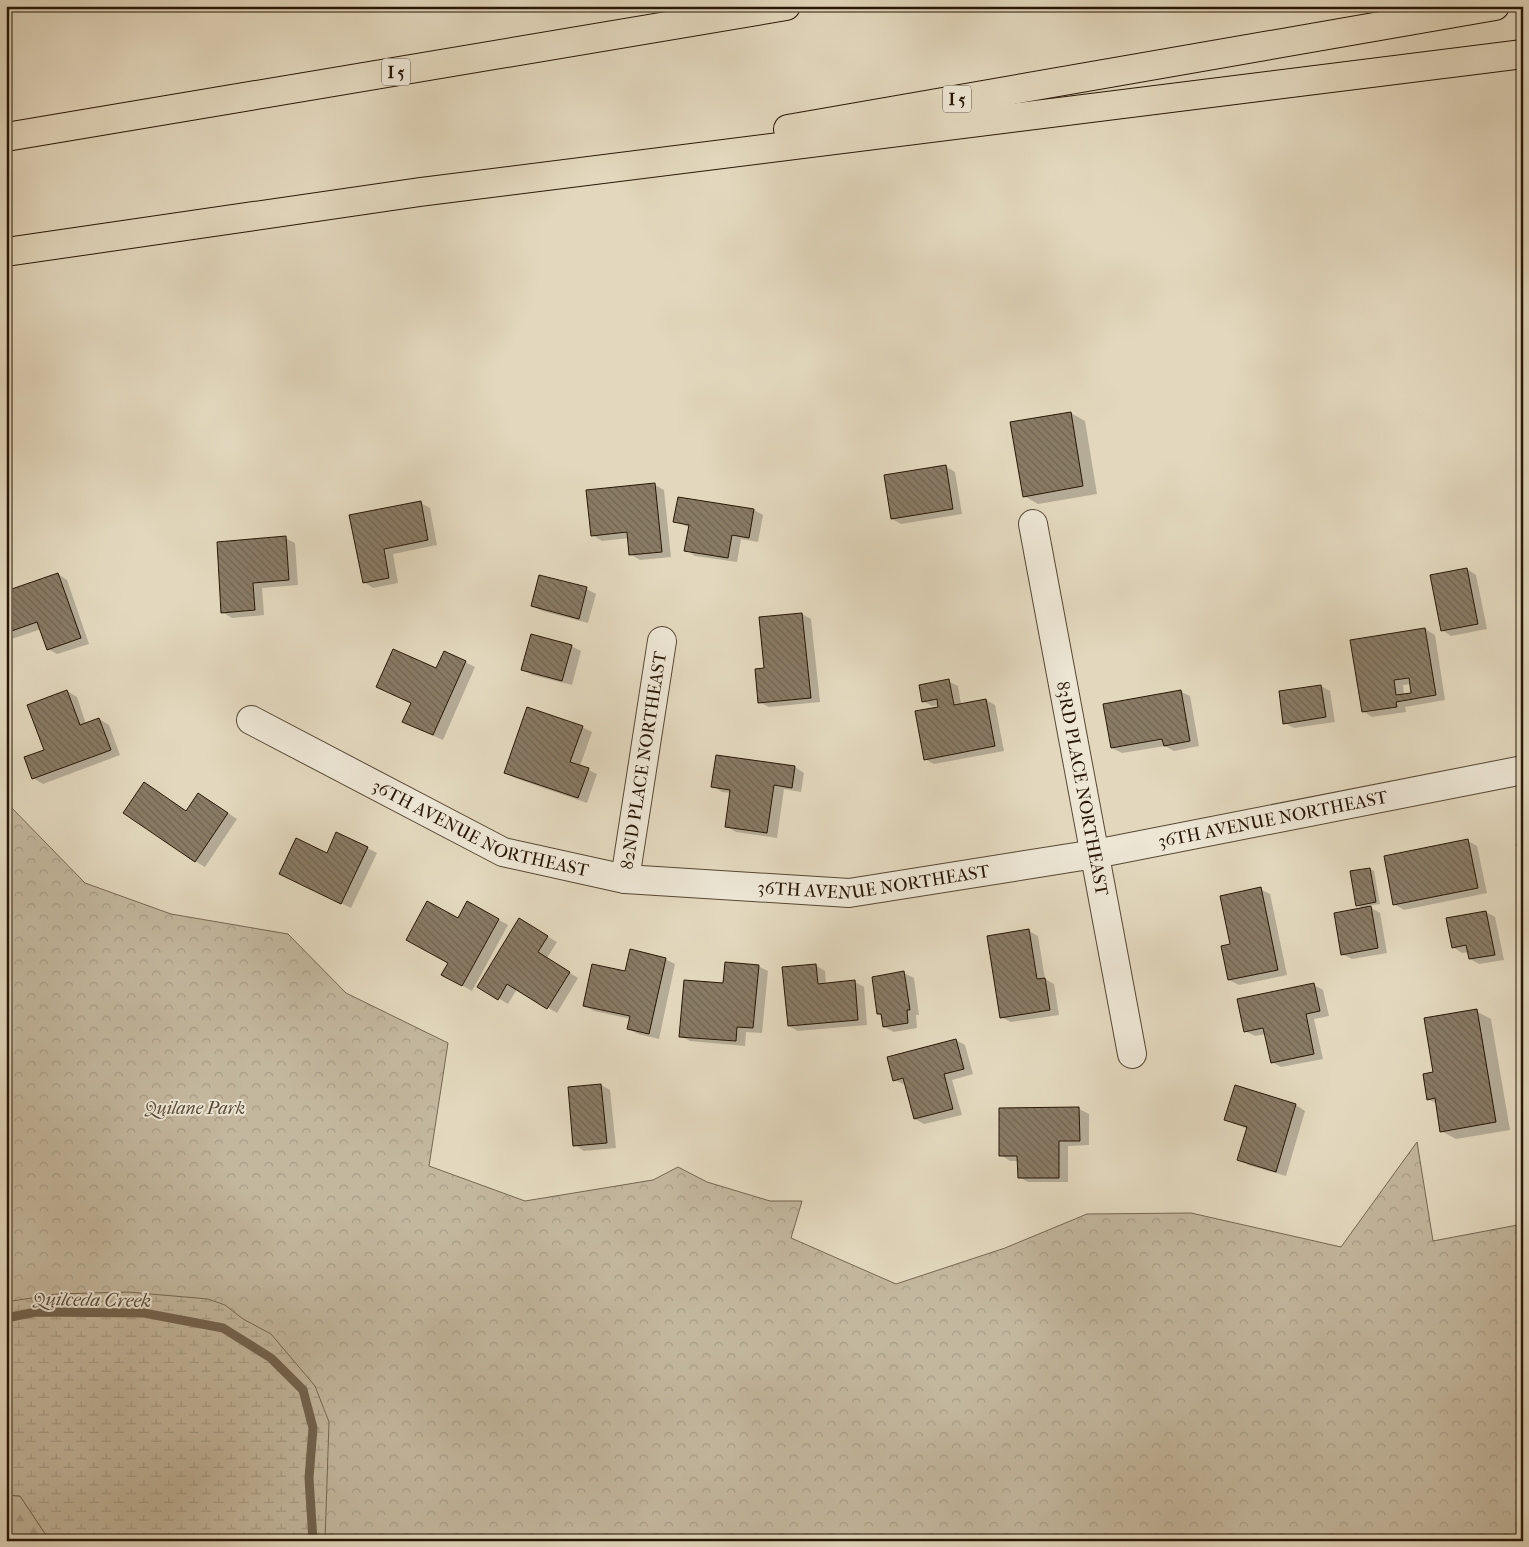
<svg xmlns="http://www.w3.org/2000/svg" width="1529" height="1547" viewBox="0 0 1529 1547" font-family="'IM FELL French Canon',serif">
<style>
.forest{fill:url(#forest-firs);stroke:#756751}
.wetland{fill:url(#wetland-marsh);stroke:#756751}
.park{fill:url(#park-crowns);stroke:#756751}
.shadow{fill:#0003;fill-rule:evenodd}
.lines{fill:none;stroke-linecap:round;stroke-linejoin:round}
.stream{stroke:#71634e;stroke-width:9}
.building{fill:url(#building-back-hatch);stroke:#271704;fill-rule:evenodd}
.street-casing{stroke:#564732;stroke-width:30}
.highway-casing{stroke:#271704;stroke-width:30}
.street{stroke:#ede6d5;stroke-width:28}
.highway{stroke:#e3d8be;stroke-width:28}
.labels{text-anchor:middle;stroke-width:4;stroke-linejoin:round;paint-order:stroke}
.shield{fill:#ede6d5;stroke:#625543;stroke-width:1}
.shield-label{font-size:16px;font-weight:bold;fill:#271704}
.street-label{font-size:18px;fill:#271704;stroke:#ede6d5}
.park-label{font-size:18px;font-style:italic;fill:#564732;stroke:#ede6d5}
.water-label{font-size:19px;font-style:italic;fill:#594a35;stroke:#ede6d5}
</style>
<defs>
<pattern id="forest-firs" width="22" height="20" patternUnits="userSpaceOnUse" patternTransform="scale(1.25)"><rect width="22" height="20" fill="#c3b79e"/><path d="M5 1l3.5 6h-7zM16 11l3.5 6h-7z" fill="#a89d86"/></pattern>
<pattern id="wetland-marsh" width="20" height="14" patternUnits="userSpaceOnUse" patternTransform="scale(1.25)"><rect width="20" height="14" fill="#c3b79e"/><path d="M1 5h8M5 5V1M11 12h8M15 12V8" fill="none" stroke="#a89d86"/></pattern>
<pattern id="park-crowns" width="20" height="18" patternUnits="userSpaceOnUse" patternTransform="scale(1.25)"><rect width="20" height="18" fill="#c3b79e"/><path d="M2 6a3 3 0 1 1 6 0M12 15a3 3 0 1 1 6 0" fill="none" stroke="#a89d86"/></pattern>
<pattern id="building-back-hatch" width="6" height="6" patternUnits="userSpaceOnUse" patternTransform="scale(1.25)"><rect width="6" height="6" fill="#897b65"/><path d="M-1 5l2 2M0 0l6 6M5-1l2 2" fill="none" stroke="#706451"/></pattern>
</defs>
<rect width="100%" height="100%" fill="#e3d8be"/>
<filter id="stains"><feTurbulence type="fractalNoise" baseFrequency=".004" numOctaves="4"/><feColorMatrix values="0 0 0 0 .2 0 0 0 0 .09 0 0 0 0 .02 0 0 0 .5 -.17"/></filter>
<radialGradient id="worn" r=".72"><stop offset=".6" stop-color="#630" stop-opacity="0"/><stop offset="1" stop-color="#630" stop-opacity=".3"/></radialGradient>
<polygon class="forest" points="6,1495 20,1496 50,1541 6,1541"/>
<polygon class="wetland" points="6,981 1175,1541 50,1541 20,1496 6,1495"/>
<polygon class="park" points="6,802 85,883 171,914 288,934 346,993 448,1043 429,1166 525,1201 653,1180 678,1167 707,1182 770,1201 802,1201 791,1238 896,1284 1005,1248 1087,1214 1191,1213 1341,1247 1417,1142 1433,1241 1523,1224 1523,1541 325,1541 329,1422 315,1386 271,1334 243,1319 225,1305 208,1299 128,1292 57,1294 6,1302"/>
<g class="shadow">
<polygon points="1071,413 1085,421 1097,494 1038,504 1024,496"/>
<polygon points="945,466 955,472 962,514 901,524 892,519"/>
<polygon points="655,485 664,490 671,557 640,560 630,554 629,538 602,541 592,535"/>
<polygon points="421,503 430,508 437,545 393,554 398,583 373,588 364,582 351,516"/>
<polygon points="754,510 763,515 758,542 741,539 737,562 695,556 686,550 690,528 675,521"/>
<polygon points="285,538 295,543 298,585 262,588 264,615 232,618 222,612"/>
<polygon points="1467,569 1476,575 1487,629 1451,636 1442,630"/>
<polygon points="58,574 67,580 89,644 57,654 48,649 41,629 6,641 6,592"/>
<polygon points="586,589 596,594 588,623 542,611 532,606"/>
<polygon points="802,614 811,619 820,702 769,707 759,702 765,669"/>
<path d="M1425 629 1435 635 1445 700 1405 707 1406 712 1372 717 1363 711ZM1411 684 1412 694 1404 695 1403 685Z"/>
<polygon points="571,646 581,651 572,685 532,675 523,669"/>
<polygon points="465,662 475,667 443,740 413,727 412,703 377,687"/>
<polygon points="948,681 958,686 961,704 986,700 995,705 1004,751 934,764 925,759 940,708 939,705 932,706 923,701"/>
<polygon points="1321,686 1330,691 1335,722 1294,728 1285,723"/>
<polygon points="67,691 77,697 86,724 99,719 109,725 120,755 43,784 33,778"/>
<polygon points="1180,691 1190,696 1199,746 1174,751 1165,746 1122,753 1112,748"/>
<polygon points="582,727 592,732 580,766 597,774 587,803 515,778 506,773"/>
<polygon points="795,767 804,773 801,792 784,789 777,838 736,832 726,826 731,793 722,792 713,786"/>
<polygon points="153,789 187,812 208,800 237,819 205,867 195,861"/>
<polygon points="1468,841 1477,846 1487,893 1404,910 1394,904"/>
<polygon points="367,848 377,853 351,908 280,874 327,854"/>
<polygon points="1370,869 1374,871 1380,904 1368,906 1380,913 1387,953 1352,959 1342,954 1364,909 1357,905"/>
<polygon points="1260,889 1270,894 1287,975 1239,985 1229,980 1232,945"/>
<polygon points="468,903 508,925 472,991 452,980 450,963 458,920"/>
<polygon points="1486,912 1495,917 1504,960 1479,964 1470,959 1469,952 1462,953 1453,947"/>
<polygon points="519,920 557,942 547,958 578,978 557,1013 517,989 508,1004 479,986"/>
<polygon points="1029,931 1038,936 1045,979 1054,984 1059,1015 1011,1022 1001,1017"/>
<polygon points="665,959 675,964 659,1039 638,1034 629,1029 631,1019 594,1011 584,1006 626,973"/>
<polygon points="815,965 825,971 826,984 855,982 864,987 867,1025 798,1031 789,1026"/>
<polygon points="758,966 768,971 762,1033 746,1032 745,1046 690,1041 680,1036 724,985"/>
<polygon points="904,973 914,978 919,1015 916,1015 917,1028 894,1032 884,1027 883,1016 878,1014"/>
<polygon points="1314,985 1323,990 1329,1016 1314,1019 1323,1059 1281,1067 1272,1062 1266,1034 1255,1036 1245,1031"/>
<polygon points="1476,1011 1491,1019 1510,1130 1456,1139 1441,1131 1437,1104 1428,1099 1435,1073"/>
<polygon points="956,1040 965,1045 973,1074 952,1080 962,1115 924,1124 915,1119 906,1085 894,1080"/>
<polygon points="601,1085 610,1090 616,1148 584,1151 575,1145"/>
<polygon points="1235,1087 1296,1105 1305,1111 1286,1176 1248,1165 1239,1159 1248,1129 1225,1120"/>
<polygon points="1079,1109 1089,1114 1089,1145 1068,1146 1068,1182 1028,1182 1019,1177 1019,1161 1010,1161 1001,1155"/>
</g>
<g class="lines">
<polyline class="stream" points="6,1318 36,1312 144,1313 223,1328 271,1358 303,1390 313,1428 309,1478 313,1541"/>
</g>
<g class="building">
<polygon points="1071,412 1083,486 1023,497 1010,422"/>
<polygon points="946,465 953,509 891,519 884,475"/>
<polygon points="655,483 662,552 629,555 627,532 591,536 586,490"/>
<polygon points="678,497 754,509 749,538 732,535 728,558 684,551 689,525 673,522"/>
<polygon points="421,501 428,540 384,549 389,578 363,583 349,515"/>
<polygon points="286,536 289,580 253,583 255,610 221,613 217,542"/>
<polygon points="1467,568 1478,624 1441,631 1430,575"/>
<polygon points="58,573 81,638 47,650 37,622 6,633 6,591"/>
<polygon points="539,575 587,587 579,619 531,606"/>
<polygon points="802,613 811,698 758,703 755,669 764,668 759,617"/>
<path d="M1425 628 1436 695 1396 702 1397 707 1362 712 1350 640ZM1409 678 1411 693 1396 695 1394 680Z"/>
<polygon points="531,634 572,645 562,681 521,670"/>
<polygon points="393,649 436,668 444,651 466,661 433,735 402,722 411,703 376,687"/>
<polygon points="949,679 954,705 986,699 995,746 924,760 915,711 938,707 937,699 922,702 919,685"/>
<polygon points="1321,685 1326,717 1283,724 1279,691"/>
<polygon points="67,690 80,725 99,718 111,750 32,779 24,757 44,750 27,705"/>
<polygon points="1181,690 1190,741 1164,746 1162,739 1111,748 1103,704"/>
<polygon points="527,707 583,726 570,762 589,768 578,798 504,773"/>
<polygon points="716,755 795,766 792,788 774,785 767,833 725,827 730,790 711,787"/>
<polygon points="144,782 186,811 198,793 228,813 195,862 123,813"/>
<polygon points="336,832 368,847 341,904 279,874 296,838 327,853"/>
<polygon points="1468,839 1478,888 1393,905 1384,856"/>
<polygon points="1523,843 1523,881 1517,844"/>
<polygon points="1370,868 1376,902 1356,906 1350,871"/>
<polygon points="1261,887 1278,970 1228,980 1221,946 1230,944 1220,896"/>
<polygon points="427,901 458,918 467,901 499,919 462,986 441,975 448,963 406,940"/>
<polygon points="1371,906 1378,948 1341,955 1334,913"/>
<polygon points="1486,911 1495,955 1469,959 1466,945 1452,948 1446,918"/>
<polygon points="519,918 548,936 538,952 570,972 547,1009 507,984 498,1000 477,987"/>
<polygon points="1029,929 1037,979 1045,978 1050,1010 1000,1018 987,936"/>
<polygon points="630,949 666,958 649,1034 627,1029 630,1016 583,1006 592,964 625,971"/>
<polygon points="725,962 759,965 753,1028 737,1027 736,1041 679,1037 684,980 723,983"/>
<polygon points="816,964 818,984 855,980 858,1020 788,1026 782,967"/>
<polygon points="904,971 910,1010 907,1010 908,1023 883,1027 881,1014 877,1014 872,977"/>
<polygon points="1314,983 1320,1011 1306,1014 1314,1054 1271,1063 1263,1028 1244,1032 1237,999"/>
<polygon points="1477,1009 1496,1122 1440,1132 1435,1098 1427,1100 1423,1074 1433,1072 1424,1018"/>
<polygon points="956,1039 964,1069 944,1074 953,1109 914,1119 903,1078 893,1081 887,1057"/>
<polygon points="601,1084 607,1143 573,1146 568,1087"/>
<polygon points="1235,1085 1296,1104 1276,1172 1237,1160 1247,1127 1224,1120"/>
<polygon points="1079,1107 1080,1141 1059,1141 1059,1178 1018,1178 1017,1156 999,1156 999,1108"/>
</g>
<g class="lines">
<defs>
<g id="street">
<path id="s1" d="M1033 524 1132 1054"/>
<path id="s2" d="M251 720 503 852 625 879 849 893 1095 854 1523 770"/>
<path id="s3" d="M625 879 662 641"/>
</g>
<g id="highway">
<polyline points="788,129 1495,6"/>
<polyline points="6,137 786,6"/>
<polyline points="6,252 420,192 1523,54"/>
</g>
</defs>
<use href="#street" class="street-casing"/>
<use href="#highway" class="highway-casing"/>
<use href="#street" class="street"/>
<use href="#highway" class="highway"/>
</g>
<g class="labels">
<g class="shield">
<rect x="382" y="58.5" width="28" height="27" rx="4"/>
<rect x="943" y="85.5" width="28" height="27" rx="4"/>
</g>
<g class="shield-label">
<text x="396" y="78">I 5</text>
<text x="957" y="105">I 5</text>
</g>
<g class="street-label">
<text dy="6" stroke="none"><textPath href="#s3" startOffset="120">82ND PLACE NORTHEAST</textPath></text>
<text dy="6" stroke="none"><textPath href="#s1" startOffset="269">83RD PLACE NORTHEAST</textPath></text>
<text dy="6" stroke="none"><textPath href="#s2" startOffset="1064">36TH AVENUE NORTHEAST</textPath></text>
<text dy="6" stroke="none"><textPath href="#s2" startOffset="255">36TH AVENUE NORTHEAST</textPath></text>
<text dy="6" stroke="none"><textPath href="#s2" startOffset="659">36TH AVENUE NORTHEAST</textPath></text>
</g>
<g class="park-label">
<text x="195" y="1114">Quilane Park</text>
</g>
<g class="water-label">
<text transform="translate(92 1299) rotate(1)" y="7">Quilceda Creek</text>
</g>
</g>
<rect width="1529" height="1547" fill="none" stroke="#e3d8be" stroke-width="25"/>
<rect x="8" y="8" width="1514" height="1532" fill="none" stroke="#271704" stroke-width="2.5"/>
<rect x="12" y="12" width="1504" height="1522" fill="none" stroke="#271704"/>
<rect width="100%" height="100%" filter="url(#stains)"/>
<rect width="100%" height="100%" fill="url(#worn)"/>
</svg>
